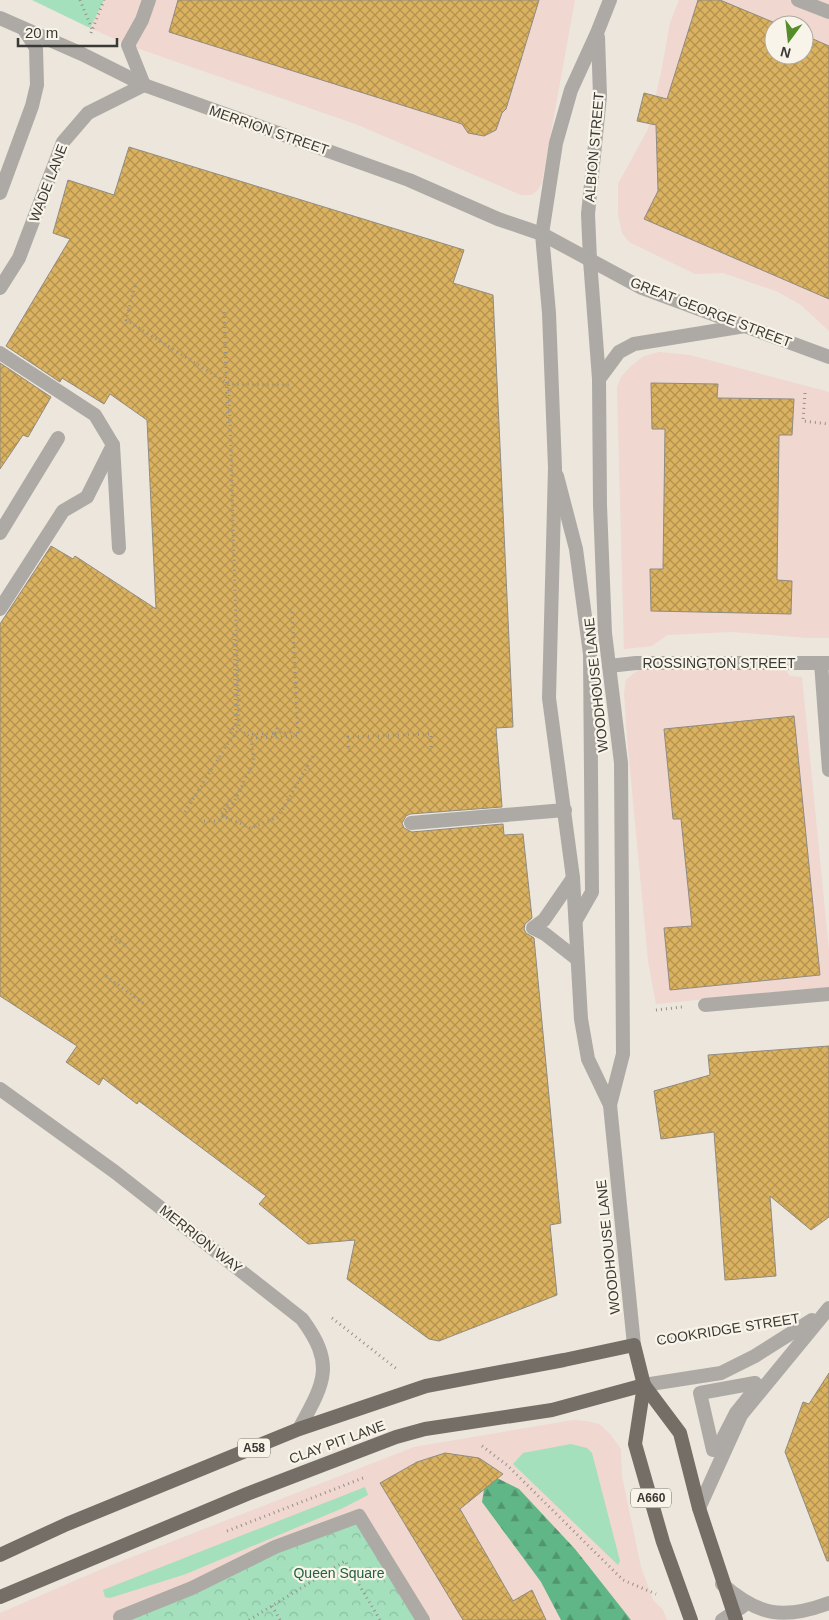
<svg xmlns="http://www.w3.org/2000/svg" width="829" height="1620" viewBox="0 0 829 1620" font-family="Arial,sans-serif">
<style>
.commercial{fill:#f0d7cf;fill-rule:evenodd}
.green{fill:#a3e0bb}
.forest{fill:url(#forest-firs)}
.park{fill:url(#park-crowns)}
.building{fill:url(#building-cross-hatch);stroke:#908b81}
.lines{fill:none;stroke-linecap:round;stroke-linejoin:round}
.path{stroke:#96918a;stroke-width:3;stroke-dasharray:1 4;stroke-linecap:butt}
.service{stroke:#adaaa6;stroke-width:14}
.pedestrian{stroke:#adaaa6;stroke-width:14}
.minor{stroke:#adaaa6;stroke-width:14}
.tertiary{stroke:#adaaa6;stroke-width:14}
.trunk{stroke:#746e66;stroke-width:14}
.labels{text-anchor:middle;stroke-width:4.5;stroke-linejoin:round;paint-order:stroke}
.shield{fill:#f9f4e9;stroke:#74716b;stroke-width:1}
.shield-label{font-size:12px;font-weight:bold;fill:#3b3935}
.street-label{font-size:14px;fill:#3b3935;stroke:#f9f4e9}
.park-label{font-size:14px;fill:#226141;stroke:#f9f4e9}
</style>
<defs>
<pattern id="forest-firs" width="22" height="20" patternUnits="userSpaceOnUse" patternTransform="scale(1.25)"><rect width="22" height="20" fill="#60b686"/><path d="M5 1l3.5 6h-7zM16 11l3.5 6h-7z" fill="#50956e"/></pattern>
<pattern id="park-crowns" width="20" height="18" patternUnits="userSpaceOnUse" patternTransform="scale(1.25)"><rect width="20" height="18" fill="#a3e0bb"/><path d="M2 6a3 3 0 1 1 6 0M12 15a3 3 0 1 1 6 0" fill="none" stroke="#8dc1a1"/></pattern>
<pattern id="building-cross-hatch" width="8" height="8" patternUnits="userSpaceOnUse" patternTransform="scale(1.25)"><rect width="8" height="8" fill="#dab260"/><path d="M0 0l8 8M0 8l8-8" fill="none" stroke="#b29250"/></pattern>
</defs>
<rect width="100%" height="100%" fill="#ece6dc"/>
<g class="commercial">
<polygon points="104,0 575,0 542,182 538,190 531,195 521,195 358,125 128,45 90,28"/>
<path d="M679 0H829V331L801 305 776 291 723 273 695 274 629 242 622 233 618 214V184L648 129 661 73 670 23ZM774 25H804V55H774Z"/>
<polygon points="659,352 690,355 829,392 829,638 807,638 733,632 667,635 652,646 624,649 617,387 621,377 631,366 644,356"/>
<polygon points="777,667 786,670 790,676 802,677 829,951 829,987 656,1004 648,961 627,737 624,693 626,680 639,669"/>
<polygon points="573,1420 586,1421 599,1424 610,1434 621,1449 622,1476 641,1567 653,1600 663,1610 667,1620 0,1620 0,1613 109,1566 414,1447"/>
</g>
<g class="green">
<polygon points="32,0 104,0 90,28"/>
<polygon points="571,1444 587,1448 592,1453 620,1561 618,1565 513,1464 523,1453"/>
<polygon points="365,1487 368,1495 343,1508 186,1574 110,1598 105,1597 103,1590"/>
</g>
<polygon class="forest" points="497,1478 519,1489 575,1549 631,1620 561,1620 541,1582 482,1502 484,1489"/>
<polygon class="park" points="359,1516 423,1620 121,1620"/>
<g class="building">
<polygon points="178,0 539,0 506,109 502,113 496,130 484,136 468,133 462,124 169,32"/>
<polygon points="698,0 720,0 780,25 774,25 774,55 804,55 804,35 829,46 829,299 644,219 658,191 656,125 637,121 644,93 667,99"/>
<polygon points="129,147 464,250 453,283 493,295 513,727 496,728 502,807 410,814 406,816 402,823 404,828 412,832 503,824 504,835 523,834 532,918 525,924 524,929 526,933 534,938 561,1223 550,1225 557,1295 439,1341 429,1339 347,1279 355,1240 308,1244 259,1204 266,1196 139,1101 137,1104 103,1078 99,1085 66,1062 77,1046 0,996 0,624 51,546 73,559 75,556 156,609 147,420 110,394 104,404 62,378 60,382 6,346 70,239 53,233 68,180 114,195"/>
<polygon points="0,363 51,397 28,437 23,435 0,469"/>
<polygon points="651,383 718,384 717,398 794,399 792,435 779,435 777,580 792,581 791,614 651,611 650,569 663,569 665,429 652,429"/>
<polygon points="794,716 820,975 670,990 664,928 692,926 681,819 673,819 664,729"/>
<polygon points="829,1046 829,1217 811,1230 770,1196 776,1276 725,1280 714,1132 661,1139 654,1091 710,1075 708,1055"/>
<polygon points="829,1373 829,1561 827,1561 785,1452 803,1402 809,1404"/>
<polygon points="445,1453 479,1458 503,1474 460,1509 513,1601 532,1590 546,1620 463,1620 380,1483 417,1462"/>
</g>
<g class="lines">
<g class="path">
<polyline points="80,0 92,29"/>
<polyline points="91,33 104,0"/>
<polyline points="135,286 126,320 229,384 289,385"/>
<polyline points="224,312 228,424"/>
<polyline points="805,393 803,421 829,424"/>
<polyline points="277,728 275,733 293,732"/>
<polyline points="252,734 275,733"/>
<polyline points="228,738 236,723 234,633"/>
<polyline points="251,738 298,736 292,610"/>
<polyline points="349,752 348,737 431,734 431,751"/>
<polyline points="185,812 226,746 239,729"/>
<polyline points="222,814 230,800"/>
<polyline points="223,816 234,802 254,762 251,738 239,729 229,384"/>
<polyline points="204,821 219,821 223,816 251,828 278,817 315,753"/>
<polyline points="111,937 125,945"/>
<polyline points="106,976 143,1003"/>
<polyline points="656,1010 682,1007"/>
<polyline points="332,1318 398,1370"/>
<polyline points="656,1341 759,1324"/>
<polyline points="482,1446 507,1465 623,1580 656,1594"/>
<polyline points="227,1531 363,1478"/>
<polyline points="356,1579 367,1573"/>
<polyline points="272,1606 280,1620"/>
<polyline points="249,1620 345,1561 380,1620"/>
</g>
<g class="service">
<polyline points="144,85 128,45 142,20 149,0"/>
<polyline points="0,353 95,415 113,445 87,497 63,511 0,609"/>
<polyline points="113,445 119,548"/>
<polyline points="557,476 576,549 590,654 592,892 576,920"/>
<polyline points="0,533 58,438"/>
<polyline points="821,663 829,770"/>
<polyline points="411,823 565,810"/>
<polyline points="573,878 544,920 533,928 545,934 577,959"/>
<polyline points="705,1005 829,994"/>
</g>
<g class="pedestrian">
<polyline points="798,0 829,12"/>
<polygon points="755,1383 757,1387 736,1413 717,1450 713,1450 700,1393"/>
</g>
<g class="minor">
<polyline points="542,234 556,143 571,90 597,33 610,0"/>
<polyline points="590,260 588,214 600,96 598,37"/>
<polyline points="609,666 636,663 829,663"/>
<path d="M0 1089 115 1172 302 1319C336 1365 324 1383 299 1429"/>
<polyline points="644,1385 721,1373 755,1356 812,1320"/>
<polyline points="699,1508 741,1415 829,1308"/>
<path d="M722 1584C759 1616 783 1620 829 1603"/>
<polyline points="122,1620 120,1617 192,1588 275,1547 359,1516 423,1620"/>
<polyline points="722,1620 742,1607"/>
</g>
<g class="tertiary">
<polyline points="0,18 82,54 144,85 409,180 498,219 542,234 642,288 829,357"/>
<polyline points="0,193 32,106 37,85 36,48 25,31"/>
<polyline points="542,234 549,313 555,468 549,698 573,878 581,1019 588,1059 610,1105"/>
<polyline points="590,260 599,379 600,505 605,633 621,763 623,1054 610,1105 634,1345"/>
<polyline points="0,288 19,258 63,142 88,113 144,85"/>
<polyline points="599,379 619,352 634,344 745,326"/>
</g>
<g class="trunk">
<polyline points="644,1385 680,1433 699,1508 736,1620"/>
<polyline points="0,1555 67,1524 299,1429 426,1386 564,1360 634,1345 644,1385 635,1444 663,1542 691,1620"/>
<polyline points="0,1597 247,1494 396,1437 425,1429 552,1410 644,1385"/>
</g>
</g>
<g class="labels">
<g class="shield">
<rect x="238" y="1438.5" width="32" height="19" rx="4"/>
<rect x="631" y="1488.5" width="40" height="19" rx="4"/>
</g>
<g class="shield-label">
<text x="254" y="1452">A58</text>
<text x="651" y="1502">A660</text>
</g>
<g class="street-label">
<text transform="translate(269 130) rotate(19)" y="5">MERRION STREET</text>
<text transform="translate(594 147) rotate(-85)" y="5">ALBION STREET</text>
<text transform="translate(48 183) rotate(-69)" y="5">WADE LANE</text>
<text transform="translate(711 312) rotate(21)" y="5">GREAT GEORGE STREET</text>
<text x="719" y="668">ROSSINGTON STREET</text>
<text transform="translate(596 685) rotate(-96)" y="5">WOODHOUSE LANE</text>
<text transform="translate(201 1239) rotate(38)" y="5">MERRION WAY</text>
<text transform="translate(608 1247) rotate(-96)" y="5">WOODHOUSE LANE</text>
<text transform="translate(728 1329) rotate(-9)" y="5">COOKRIDGE STREET</text>
<text transform="translate(337 1442) rotate(-20)" y="5">CLAY PIT LANE</text>
</g>
<g class="park-label">
<text x="339" y="1578">Queen Square</text>
</g>
</g>
<g transform="translate(789 40) rotate(195)"><circle r="24" fill="#f9f4e9" stroke="#ada9a1"/>
<path d="M0-4L9 19L0 12L-9 19Z" fill="#548d29"/>
<text y="-8" font-size="14" font-weight="bold" text-anchor="middle" fill="#3b3935">N</text>
</g>
<path d="M18 38v8h99v-8" fill="none" stroke="#3b3935" stroke-width="2.5"/>
<text x="25" y="38" font-size="15" fill="#3b3935" stroke="#f9f4e9" stroke-width="4" paint-order="stroke">20 m</text>
</svg>
